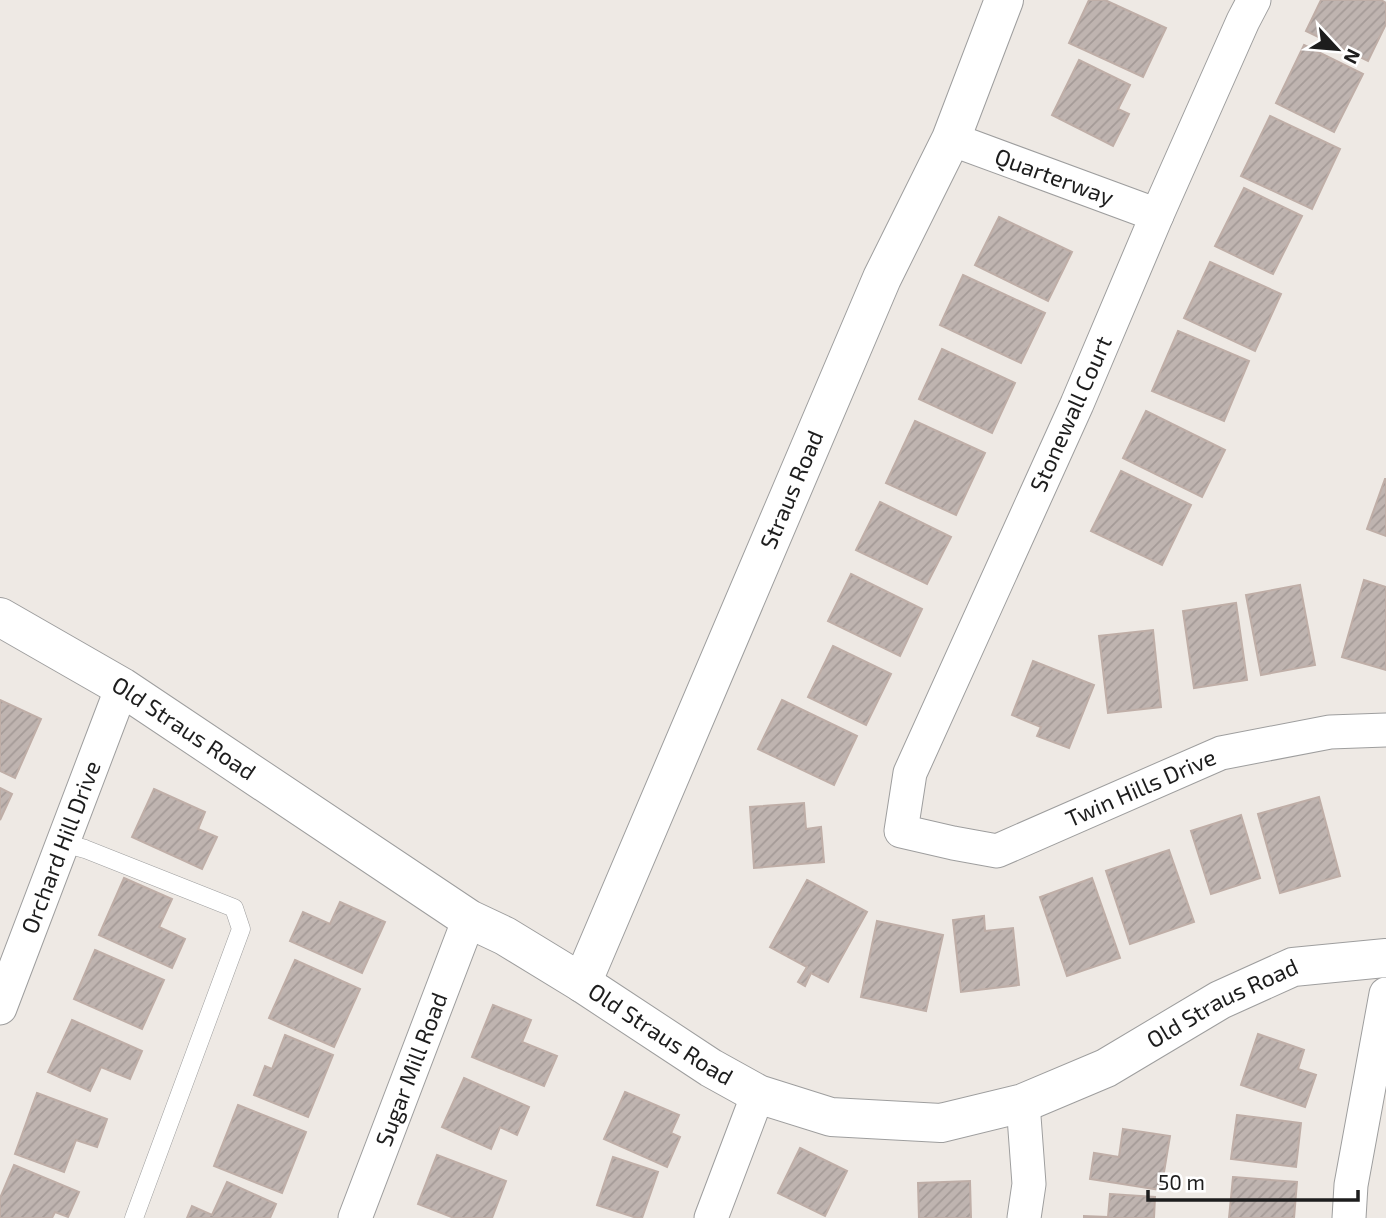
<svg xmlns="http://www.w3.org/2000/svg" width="1386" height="1218" viewBox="0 0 1386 1218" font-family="'Exo 2',sans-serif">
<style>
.building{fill:url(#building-hatch);stroke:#bfaea7;stroke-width:2}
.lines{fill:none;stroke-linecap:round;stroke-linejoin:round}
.service-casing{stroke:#9e9e9e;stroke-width:19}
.minor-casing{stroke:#9e9e9e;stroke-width:35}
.tertiary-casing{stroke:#9e9e9e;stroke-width:40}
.service{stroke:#fff;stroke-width:18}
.minor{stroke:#fff;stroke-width:33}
.tertiary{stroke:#fff;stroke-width:38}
.labels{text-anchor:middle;stroke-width:5;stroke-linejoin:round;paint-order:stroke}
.street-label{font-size:23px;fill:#1d1d1d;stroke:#fff}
</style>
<defs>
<pattern id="building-hatch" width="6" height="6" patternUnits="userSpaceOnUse" patternTransform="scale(1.75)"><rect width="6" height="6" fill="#bfb4b0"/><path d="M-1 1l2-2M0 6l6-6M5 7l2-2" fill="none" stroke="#a49a97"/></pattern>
</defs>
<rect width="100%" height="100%" fill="#eee9e4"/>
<g class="building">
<polygon points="1089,0 1105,0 1166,28 1143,77 1069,43"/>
<polygon points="1321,0 1381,0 1386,3 1386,24 1368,61 1306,31"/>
<polygon points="1304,45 1363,74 1334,132 1276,103"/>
<polygon points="1079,60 1130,85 1118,109 1129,114 1113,146 1052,115"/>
<polygon points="1270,116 1340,149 1312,209 1241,176"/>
<polygon points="1244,188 1302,216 1273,274 1215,246"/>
<polygon points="999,217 1072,252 1048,301 975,265"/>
<polygon points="1210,262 1281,294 1255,351 1184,318"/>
<polygon points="963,275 1045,313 1021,363 940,325"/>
<polygon points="1178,331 1249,361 1224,421 1152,391"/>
<polygon points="942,349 1015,383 992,433 919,399"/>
<polygon points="1146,411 1225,450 1202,497 1123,458"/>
<polygon points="915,421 985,453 956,515 886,483"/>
<polygon points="1121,471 1191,505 1162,565 1091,531"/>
<polygon points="1385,479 1386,479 1386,536 1367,529"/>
<polygon points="880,502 951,537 927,584 856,550"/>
<polygon points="851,574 922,609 900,656 828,621"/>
<polygon points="1364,580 1386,587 1386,670 1342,657"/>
<polygon points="1300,585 1315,665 1261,675 1246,595"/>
<polygon points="1236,603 1247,680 1194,688 1183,611"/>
<polygon points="1153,630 1161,707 1108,713 1099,636"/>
<polygon points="833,646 891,674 866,725 808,697"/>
<polygon points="1033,661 1094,685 1069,748 1037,736 1041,727 1012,715"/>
<polygon points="0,700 41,719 15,778 0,771"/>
<polygon points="782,700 857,736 834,785 758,749"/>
<polygon points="0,788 12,794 0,820"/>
<polygon points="154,789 205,812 198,829 217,837 202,869 132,837"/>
<polygon points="1319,797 1340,876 1280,893 1258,814"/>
<polygon points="804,803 806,829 821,827 824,862 754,868 750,807"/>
<polygon points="1241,815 1260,878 1211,894 1191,831"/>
<polygon points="1169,850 1194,922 1130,944 1106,871"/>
<polygon points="124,878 172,899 159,927 185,939 172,968 99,935"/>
<polygon points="1092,878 1120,958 1067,976 1040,897"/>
<polygon points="807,880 867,912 828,982 811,973 805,986 798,982 807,967 770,947"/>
<polygon points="340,902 385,922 362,973 290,941 303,912 330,924"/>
<polygon points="984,916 985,931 1013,928 1019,985 961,992 953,920"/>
<polygon points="877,921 943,935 926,1011 861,997"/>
<polygon points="95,950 164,980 142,1029 74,999"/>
<polygon points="295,960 360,989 334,1047 269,1018"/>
<polygon points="493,1005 531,1020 522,1042 557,1056 544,1086 472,1057"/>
<polygon points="72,1020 142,1051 130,1079 101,1067 90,1091 48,1072"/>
<polygon points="1258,1034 1304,1050 1298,1069 1316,1075 1305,1107 1241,1085"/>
<polygon points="285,1035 333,1055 308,1117 254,1095 265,1066 272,1069"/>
<polygon points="464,1078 529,1107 517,1135 500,1127 491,1149 442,1127"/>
<polygon points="625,1092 679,1115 671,1133 680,1137 667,1167 604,1139"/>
<polygon points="37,1093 107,1119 97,1147 76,1140 64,1172 15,1154"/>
<polygon points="238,1105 306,1132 282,1193 214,1166"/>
<polygon points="1237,1115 1301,1123 1296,1167 1231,1159"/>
<polygon points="1123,1129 1170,1136 1161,1190 1090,1179 1094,1153 1119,1157"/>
<polygon points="800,1148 847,1171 825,1216 778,1193"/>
<polygon points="437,1155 506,1181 492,1218 454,1218 418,1204"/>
<polygon points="613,1157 658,1172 642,1218 637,1218 597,1205"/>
<polygon points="14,1165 79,1192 68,1217 55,1212 52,1218 0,1218 0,1198"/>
<polygon points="1233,1177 1297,1182 1294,1218 1229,1218"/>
<polygon points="970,1181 971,1218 919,1218 918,1183"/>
<polygon points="227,1182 276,1204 270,1218 187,1218 192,1206 212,1215"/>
<polygon points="1110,1194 1155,1197 1154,1218 1084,1218 1084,1216 1108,1217"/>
</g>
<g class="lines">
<defs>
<polyline id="service" points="64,843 85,849 234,908 241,929 134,1218"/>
<g id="minor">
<path id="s1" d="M1254 0 1243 21 1157 215 1077 404 910 773 901 831 953 843 997 851 1221 753 1330 732 1386 730"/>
<path id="s2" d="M951 139 1157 215"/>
<path id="s3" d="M0 1008 122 687"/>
<polyline points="1023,1103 1029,1184 1024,1218"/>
<path id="s4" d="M355 1218 469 919"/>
<polyline points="711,1218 758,1094"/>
<polyline points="1349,1218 1351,1185 1386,994"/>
</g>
<g id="tertiary">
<path id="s5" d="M0 617 122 687 469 919 505 936 582 983 711 1068 758 1094 831 1117 941 1123 1023 1103 1106 1068 1220 1000 1293 967 1386 958"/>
<path id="s6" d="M582 983 882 278 951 139 1004 0"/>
</g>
</defs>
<use href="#service" class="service-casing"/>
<use href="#minor" class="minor-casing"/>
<use href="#tertiary" class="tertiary-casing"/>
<use href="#service" class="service"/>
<use href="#minor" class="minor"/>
<use href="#tertiary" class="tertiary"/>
</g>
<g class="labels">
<g class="street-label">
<text dy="8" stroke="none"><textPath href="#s2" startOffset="110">Quarterway</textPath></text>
<text transform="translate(1071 414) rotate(-66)" y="8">Stonewall Court</text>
<text dy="8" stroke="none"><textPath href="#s6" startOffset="536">Straus Road</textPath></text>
<text dy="8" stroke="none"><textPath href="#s5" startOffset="215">Old Straus Road</textPath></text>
<text dy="8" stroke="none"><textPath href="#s1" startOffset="1160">Twin Hills Drive</textPath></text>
<text dy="8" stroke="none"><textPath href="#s3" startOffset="172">Orchard Hill Drive</textPath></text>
<text dy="8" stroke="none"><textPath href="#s5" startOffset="1391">Old Straus Road</textPath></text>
<text dy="8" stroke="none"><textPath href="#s5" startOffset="782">Old Straus Road</textPath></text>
<text dy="8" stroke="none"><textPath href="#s4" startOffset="159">Sugar Mill Road</textPath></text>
</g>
</g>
<g transform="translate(1337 49) rotate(116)" stroke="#ffffff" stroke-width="5" paint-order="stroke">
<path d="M0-5L12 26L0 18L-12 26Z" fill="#1d1d1d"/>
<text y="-10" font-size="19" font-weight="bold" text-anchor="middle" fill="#1d1d1d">N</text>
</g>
<path d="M1148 1190v10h210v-10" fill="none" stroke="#1d1d1d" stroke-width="3.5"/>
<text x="1158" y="1190" font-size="21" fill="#1d1d1d" stroke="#ffffff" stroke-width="5" paint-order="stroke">50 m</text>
</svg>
